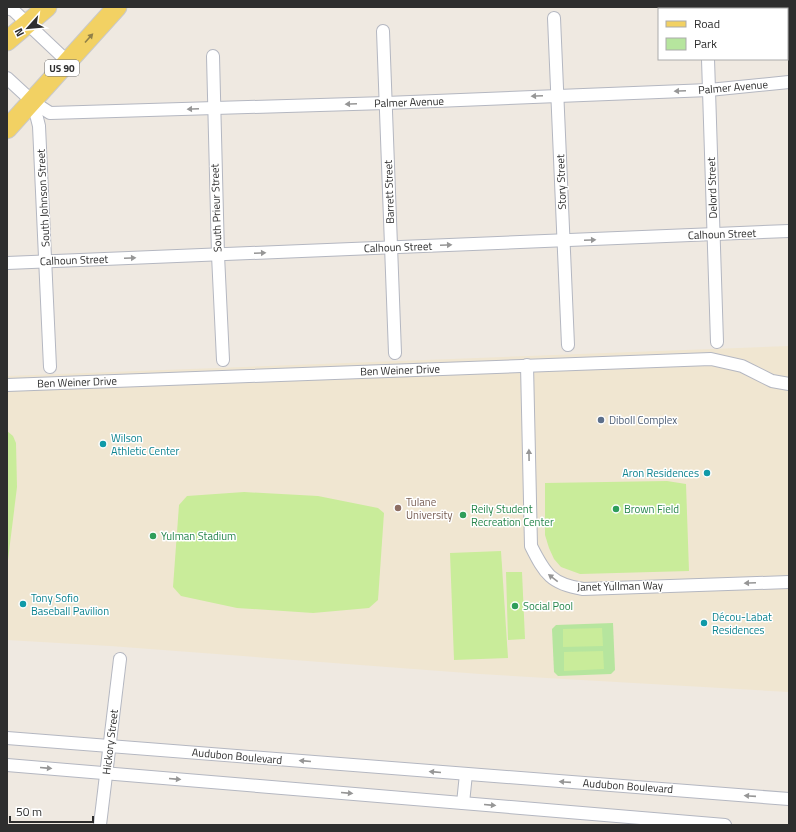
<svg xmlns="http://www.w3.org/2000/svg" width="796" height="832" viewBox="0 0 796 832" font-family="'Titillium Web',sans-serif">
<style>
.education{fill:#f0e6d1}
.green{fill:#b6e59e}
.pitch{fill:#c9ec9a}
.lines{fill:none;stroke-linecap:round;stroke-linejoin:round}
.street-casing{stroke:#b4b7c1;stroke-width:14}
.primary-casing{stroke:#c9c9c9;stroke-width:21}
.street{stroke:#fff;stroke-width:12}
.primary{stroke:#f2d163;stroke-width:19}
.oneway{fill:#908048}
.oneway2{fill:#969696}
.service-dot{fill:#5c6f8a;stroke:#fff;stroke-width:1.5}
.culture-dot{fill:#0f9aa8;stroke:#fff;stroke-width:1.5}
.education-dot{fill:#8d6e63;stroke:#fff;stroke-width:1.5}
.leisure-dot{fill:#2e9e5b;stroke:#fff;stroke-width:1.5}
.labels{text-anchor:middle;stroke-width:3;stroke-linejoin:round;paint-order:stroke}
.shield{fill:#fff;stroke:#6d6d6d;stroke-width:1}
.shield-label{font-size:10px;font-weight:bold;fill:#2e2e2e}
.street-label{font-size:11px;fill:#2e2e2e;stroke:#fff}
.service-label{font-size:11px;fill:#4e5e75;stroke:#fff;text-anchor:start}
.culture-label{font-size:11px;fill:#0d838f;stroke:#fff;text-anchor:start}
.education-label{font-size:11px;fill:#785e54;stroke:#fff;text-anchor:start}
.leisure-label{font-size:11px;fill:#27864d;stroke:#fff;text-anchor:start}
</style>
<rect width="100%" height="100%" fill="#efe9e1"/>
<polygon class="education" points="789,346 789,692 480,674 110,646 7,640 7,376"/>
<polygon class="green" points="613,623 615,670 611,674 558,676 554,672 552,629 556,625"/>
<g class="pitch">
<polygon points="7,431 13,436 16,443 17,487 7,568"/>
<polygon points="667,481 686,484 689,571 580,574 561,567 554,559 549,548 545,535 545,483"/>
<polygon points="244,492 318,496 378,508 384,513 378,600 369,608 313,613 237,608 181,596 173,587 179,505 187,496"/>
<polygon points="501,551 508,658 454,660 450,553"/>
<polygon points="506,572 522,572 525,639 508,640"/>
<polygon points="602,628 603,646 563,647 563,629"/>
<polygon points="603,651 604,669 564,671 564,652"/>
</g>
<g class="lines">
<defs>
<g id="street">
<polyline points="705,7 705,9"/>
<polyline points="7,8 13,10 68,62"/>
<polyline points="554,18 568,345"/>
<polyline points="383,31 395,353"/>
<polyline points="213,56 218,255 223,360"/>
<polyline points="708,59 717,342"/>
<polyline points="7,78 33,102 50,113 386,103 709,90 789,82"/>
<polyline points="33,102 39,126 50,367"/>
<polyline points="7,263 789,231"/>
<path d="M527 365 531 546C545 574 551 584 583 589L789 582"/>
<polyline points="7,385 711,359 742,366 772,381 789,384"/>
<polyline points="7,738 789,799"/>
<polyline points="7,765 725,825"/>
<polyline points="463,803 466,774"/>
<polyline points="100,825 120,659"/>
</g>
<g id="primary">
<polyline points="7,41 47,7"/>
<polyline points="7,129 117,7"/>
</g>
</defs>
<use href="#street" class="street-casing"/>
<use href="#primary" class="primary-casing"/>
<use href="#street" class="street"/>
<use href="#primary" class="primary"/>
</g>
<defs><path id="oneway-solid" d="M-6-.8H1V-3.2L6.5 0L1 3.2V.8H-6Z"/></defs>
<use class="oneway" href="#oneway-solid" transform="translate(89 38) rotate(-48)"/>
<g class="oneway2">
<use href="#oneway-solid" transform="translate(680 91) rotate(178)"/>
<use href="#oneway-solid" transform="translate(537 96) rotate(177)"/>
<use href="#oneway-solid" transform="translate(351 104) rotate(178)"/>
<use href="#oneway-solid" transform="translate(193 109) rotate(178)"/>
<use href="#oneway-solid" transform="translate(590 240) rotate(-2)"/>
<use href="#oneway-solid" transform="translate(446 245) rotate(-2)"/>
<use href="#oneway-solid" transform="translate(260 253) rotate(-2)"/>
<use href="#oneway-solid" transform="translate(130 258) rotate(-2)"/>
<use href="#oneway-solid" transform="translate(529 455) rotate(-91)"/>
<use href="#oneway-solid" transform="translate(553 578) rotate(-142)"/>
<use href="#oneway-solid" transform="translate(750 583) rotate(178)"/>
<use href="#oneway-solid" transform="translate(305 761) rotate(-175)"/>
<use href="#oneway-solid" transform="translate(46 768) rotate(5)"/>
<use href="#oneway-solid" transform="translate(435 772) rotate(-175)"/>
<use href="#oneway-solid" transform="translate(175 779) rotate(5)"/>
<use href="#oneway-solid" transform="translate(565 782) rotate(-176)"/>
<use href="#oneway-solid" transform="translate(347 793) rotate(5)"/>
<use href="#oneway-solid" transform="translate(750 796) rotate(-176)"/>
<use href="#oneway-solid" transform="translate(490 805) rotate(5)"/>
</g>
<circle class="service-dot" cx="601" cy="420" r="4"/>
<g class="culture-dot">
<circle cx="103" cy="444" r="4"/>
<circle cx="707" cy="473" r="4"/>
<circle cx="23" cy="604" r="4"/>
<circle cx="704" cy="623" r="4"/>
</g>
<circle class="education-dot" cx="398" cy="508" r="4"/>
<g class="leisure-dot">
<circle cx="616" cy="509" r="4"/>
<circle cx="463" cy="515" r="4"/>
<circle cx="153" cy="536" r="4"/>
<circle cx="515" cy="606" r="4"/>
</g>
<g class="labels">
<rect class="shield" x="45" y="60" width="34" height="16" rx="3"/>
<g class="shield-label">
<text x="62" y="72">US 90</text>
</g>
<g class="street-label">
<text transform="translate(733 87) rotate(-5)" y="4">Palmer Avenue</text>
<text transform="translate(409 102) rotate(-2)" y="4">Palmer Avenue</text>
<text transform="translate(561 182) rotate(-92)" y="4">Story Street</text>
<text transform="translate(712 188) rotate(-92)" y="4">Delord Street</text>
<text transform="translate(389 192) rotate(-92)" y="4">Barrett Street</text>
<text transform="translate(43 198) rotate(-93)" y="4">South Johnson Street</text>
<text transform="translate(216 208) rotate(-92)" y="4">South Prieur Street</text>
<text transform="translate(722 234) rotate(-2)" y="4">Calhoun Street</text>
<text transform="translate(398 247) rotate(-2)" y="4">Calhoun Street</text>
<text transform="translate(74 260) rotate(-2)" y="4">Calhoun Street</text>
<text transform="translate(400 370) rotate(-2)" y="4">Ben Weiner Drive</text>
<text transform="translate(77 382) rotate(-2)" y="4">Ben Weiner Drive</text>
<text transform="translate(620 586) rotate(-1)" y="4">Janet Yullman Way</text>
<text transform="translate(110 742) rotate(-83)" y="4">Hickory Street</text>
<text transform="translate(237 756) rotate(5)" y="4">Audubon Boulevard</text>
<text transform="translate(628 786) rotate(4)" y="4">Audubon Boulevard</text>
</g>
<g class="service-label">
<text x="609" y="424">Diboll Complex</text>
</g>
<g class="culture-label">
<text x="111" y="442">Wilson<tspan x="111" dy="13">Athletic Center</tspan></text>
<text x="699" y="477" text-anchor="end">Aron Residences</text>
<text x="31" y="602">Tony Sofio<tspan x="31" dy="13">Baseball Pavilion</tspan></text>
<text x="712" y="621">Décou-Labat<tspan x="712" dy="13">Residences</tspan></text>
</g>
<g class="education-label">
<text x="406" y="506">Tulane<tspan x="406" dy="13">University</tspan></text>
</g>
<g class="leisure-label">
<text x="471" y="513">Reily Student<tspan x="471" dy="13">Recreation Center</tspan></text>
<text x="624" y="513">Brown Field</text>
<text x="161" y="540">Yulman Stadium</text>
<text x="523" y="610">Social Pool</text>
</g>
</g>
<rect width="796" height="832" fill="none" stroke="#2e2e2e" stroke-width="16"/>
<rect x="658" y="8" width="130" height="52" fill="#ffffff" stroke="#ababab"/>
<rect x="666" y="21" width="20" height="6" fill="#f2d163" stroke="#ababab"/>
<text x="694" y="28" font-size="12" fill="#2e2e2e">Road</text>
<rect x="666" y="38" width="20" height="12" fill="#b6e59e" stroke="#ababab"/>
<text x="694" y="48" font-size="12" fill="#2e2e2e">Park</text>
<g transform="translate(28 28) rotate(243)" stroke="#ffffff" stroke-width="3" paint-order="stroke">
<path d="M0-3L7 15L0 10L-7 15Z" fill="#2e2e2e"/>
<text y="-6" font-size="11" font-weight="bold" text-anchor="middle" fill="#2e2e2e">N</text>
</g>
<path d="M10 816v6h83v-6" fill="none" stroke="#2e2e2e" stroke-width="2"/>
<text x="16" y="816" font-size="12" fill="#2e2e2e" stroke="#ffffff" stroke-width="3" paint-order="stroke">50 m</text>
</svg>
